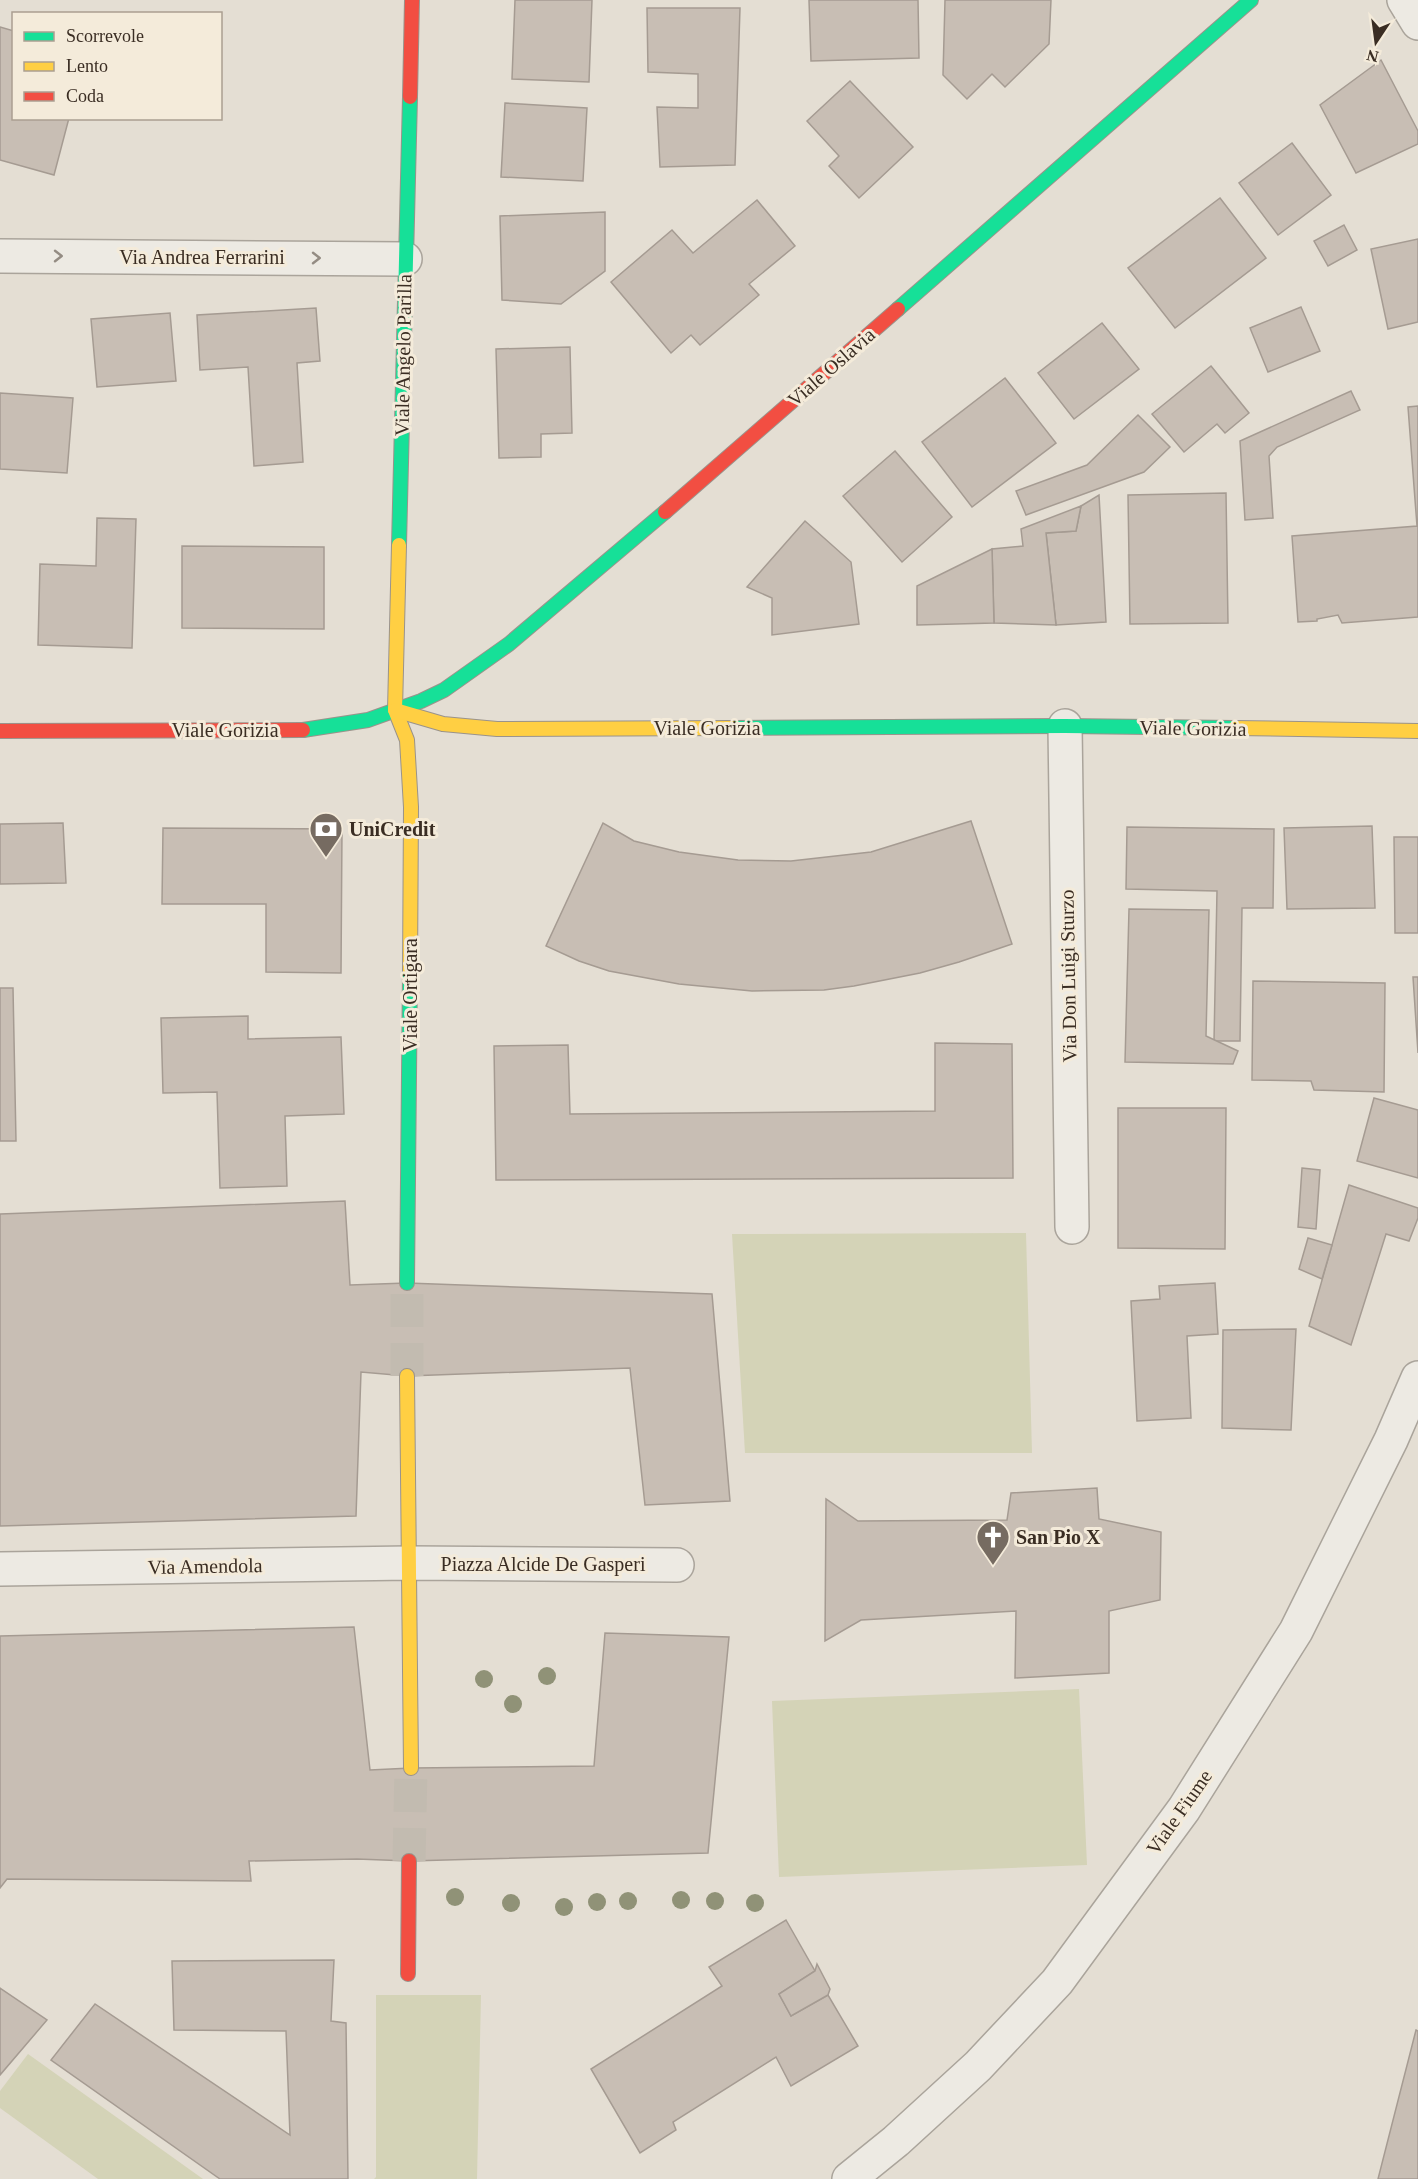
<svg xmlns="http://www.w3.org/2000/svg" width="1418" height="2179" viewBox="0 0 1418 2179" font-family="Georgia,serif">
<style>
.green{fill:#d4d3b7}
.building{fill:#c8beb4;stroke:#a59b92;stroke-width:1.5}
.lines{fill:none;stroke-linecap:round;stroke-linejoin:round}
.secondary-tunnel{stroke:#c2bbb0;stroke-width:33;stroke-dasharray:33 16;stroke-linecap:butt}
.street-casing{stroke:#aaa49b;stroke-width:36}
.fast-casing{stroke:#9a938b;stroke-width:16}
.slow-casing{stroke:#9a938b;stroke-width:16}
.jam-casing{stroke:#9a938b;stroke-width:16}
.street{stroke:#edeae3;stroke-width:33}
.fast{stroke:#16e098;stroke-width:14}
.slow{stroke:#ffcf43;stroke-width:14}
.jam{stroke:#f24e42;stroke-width:14}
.tree{fill:#909277}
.oneway{stroke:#948c83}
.labels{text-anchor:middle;stroke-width:6;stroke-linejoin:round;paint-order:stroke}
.street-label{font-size:20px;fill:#3a2d23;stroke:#f4ebda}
.poi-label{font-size:20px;font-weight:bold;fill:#3a2d23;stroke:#f4ebda;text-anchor:start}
</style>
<rect width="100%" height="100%" fill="#e4ded3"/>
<g class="green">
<polygon points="1026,1233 1032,1453 745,1453 732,1234"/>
<polygon points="1079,1689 1087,1865 779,1877 772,1701"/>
<polygon points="376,1995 481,1995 477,2179 374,2179 376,2177"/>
<polygon points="28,2054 203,2179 98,2179 0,2108 0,2091"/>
</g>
<g class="building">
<polygon points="515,0 592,0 589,82 512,79"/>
<polygon points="809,0 918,0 919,58 811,61"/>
<polygon points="945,0 1051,0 1049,44 1005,87 992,74 967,99 943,75"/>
<polygon points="647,8 740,8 735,165 660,167 657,107 698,108 698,74 648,72"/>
<polygon points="0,27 14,31 14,118 69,118 54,175 0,160"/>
<polygon points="1381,60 1418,131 1418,144 1356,173 1320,105"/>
<polygon points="850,81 913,147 859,198 829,166 839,156 807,121"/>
<polygon points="505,103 587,108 583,181 501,177"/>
<polygon points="1292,143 1331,195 1278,235 1239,183"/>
<polygon points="1220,198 1266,258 1175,328 1128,268"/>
<polygon points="757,200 795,246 749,284 759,295 700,345 691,335 671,353 611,282 672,230 693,253"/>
<polygon points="605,212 605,271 561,304 502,300 500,216"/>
<polygon points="1344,225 1357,250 1328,266 1314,241"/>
<polygon points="1418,239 1418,322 1388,329 1371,249"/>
<polygon points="1301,307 1320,351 1268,372 1250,328"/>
<polygon points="316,308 320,361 297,363 303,462 254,466 248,367 200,370 197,315"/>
<polygon points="170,313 176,381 97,387 91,319"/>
<polygon points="1102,323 1139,369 1074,419 1038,373"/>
<polygon points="570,347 572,433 541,434 541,457 499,458 496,349"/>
<polygon points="1211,366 1249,413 1225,433 1217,424 1184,452 1152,414"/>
<polygon points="1005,378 1056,443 972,507 922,442"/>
<polygon points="1351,391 1360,410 1277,447 1269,456 1273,518 1245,520 1240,441"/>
<polygon points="0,393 73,398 67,473 0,469"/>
<polygon points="1418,406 1418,617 1342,623 1338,615 1317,619 1317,621 1298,622 1292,536 1417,526 1408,407"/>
<polygon points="1138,415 1170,447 1144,472 1026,515 1016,491 1087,465"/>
<polygon points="895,451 952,517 902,562 843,496"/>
<polygon points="1226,493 1228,623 1130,624 1128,495"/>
<polygon points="1099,495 1106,622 1056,625 1046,533 1076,531 1081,506"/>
<polygon points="1081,506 1076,531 1046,533 1056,625 994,623 992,549 1023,546 1021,529"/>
<polygon points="97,518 136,519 132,648 38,645 40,564 96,566"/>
<polygon points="805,521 851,562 859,624 772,635 772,598 747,587"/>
<polygon points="182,546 324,547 324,629 182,628"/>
<polygon points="992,549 994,623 917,625 917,586"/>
<polygon points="971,821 1012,944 959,962 920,973 854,986 824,990 752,991 679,984 609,971 579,961 546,946 603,823 634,841 679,852 738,860 791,861 871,852"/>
<polygon points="63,823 66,883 0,884 0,824"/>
<polygon points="1372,826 1375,908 1287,909 1284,828"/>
<polygon points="1127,827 1274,829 1273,908 1242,908 1240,1041 1214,1041 1217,891 1126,889"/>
<polygon points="163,828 342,829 341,973 266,972 266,904 162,904"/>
<polygon points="1394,837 1418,837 1418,933 1395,933"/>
<polygon points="1129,909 1209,910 1206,1036 1238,1051 1233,1064 1125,1062"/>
<polygon points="1413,977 1418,977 1418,1053"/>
<polygon points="1253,981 1385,983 1384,1092 1314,1090 1311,1081 1252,1080"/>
<polygon points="0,988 13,988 16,1141 0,1141"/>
<polygon points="248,1016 248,1039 341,1037 344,1114 285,1116 287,1186 220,1188 217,1092 163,1093 161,1018"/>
<polygon points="935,1043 1012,1044 1013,1178 496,1180 494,1046 568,1045 570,1114 935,1111"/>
<polygon points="1374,1098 1418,1110 1418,1178 1357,1161"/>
<polygon points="1118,1108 1226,1108 1225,1249 1118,1248"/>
<polygon points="1302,1168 1320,1170 1316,1229 1298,1227"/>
<polygon points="1349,1185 1418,1208 1418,1218 1409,1241 1386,1234 1351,1345 1309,1326"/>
<polygon points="345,1201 350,1285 407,1283 712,1294 730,1501 645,1505 630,1368 407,1376 361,1372 356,1516 0,1526 0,1214"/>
<polygon points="1308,1238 1332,1245 1322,1279 1299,1269"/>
<polygon points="1215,1283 1218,1334 1187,1336 1191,1418 1137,1421 1131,1301 1160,1299 1159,1286"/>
<polygon points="1296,1329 1291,1430 1222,1428 1223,1330"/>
<polygon points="1097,1488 1099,1519 1161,1532 1160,1600 1109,1611 1109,1673 1015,1678 1016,1611 861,1620 825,1641 826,1499 858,1521 1007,1520 1011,1493"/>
<polygon points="354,1627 370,1770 411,1768 594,1766 605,1633 729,1637 708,1853 409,1861 357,1859 249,1861 251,1881 7,1879 0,1888 0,1636"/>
<polygon points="786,1920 815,1971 779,1994 791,2016 828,1995 858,2046 791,2086 776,2057 673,2122 676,2130 640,2153 591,2069 722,1986 709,1967"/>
<polygon points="334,1960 331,2021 346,2023 348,2179 220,2179 51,2060 95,2004 290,2135 286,2031 174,2030 172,1961"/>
<polygon points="817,1964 830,1989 828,1995 791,2016 779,1994 815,1971"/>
<polygon points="0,1988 47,2020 0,2075"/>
<polygon points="1416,2030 1418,2031 1418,2179 1378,2179"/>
</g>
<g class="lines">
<g class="secondary-tunnel">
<polyline points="407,1376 407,1283"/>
<polyline points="409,1861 411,1768"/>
</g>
<defs>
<g id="street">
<polyline points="1404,0 1418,23"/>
<polyline points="0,256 405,259"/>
<polyline points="1065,726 1072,1227"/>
<polyline points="0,1569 409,1563 677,1565"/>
<polyline points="849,2179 896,2141 978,2066 1057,1982 1184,1809 1296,1631 1391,1440 1418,1378"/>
</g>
<g id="fast">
<polyline points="898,309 1251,0"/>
<polyline points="399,545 410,97"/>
<polyline points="733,728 1065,726 1235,728"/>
<polyline points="303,730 368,720 421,701 444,690 509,644 665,512"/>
<polyline points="407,1283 410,972"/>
</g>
<g id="slow">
<polyline points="399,545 395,710 407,740 411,807 410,972"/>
<polyline points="395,710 443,724 497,729 733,728"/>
<polyline points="1235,728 1418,731"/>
<polyline points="407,1376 411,1768"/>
</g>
<g id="jam">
<polyline points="410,97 412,0"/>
<polyline points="665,512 898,309"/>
<polyline points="0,731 303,730"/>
<polyline points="408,1974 409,1861"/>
</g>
</defs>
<use href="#street" class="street-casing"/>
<use href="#fast" class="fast-casing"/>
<use href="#slow" class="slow-casing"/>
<use href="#jam" class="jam-casing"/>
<use href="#street" class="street"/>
<use href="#fast" class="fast"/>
<use href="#slow" class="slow"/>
<use href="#jam" class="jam"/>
</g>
<g class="tree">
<circle cx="547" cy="1676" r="9"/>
<circle cx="484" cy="1679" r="9"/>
<circle cx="513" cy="1704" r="9"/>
<circle cx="455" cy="1897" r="9"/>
<circle cx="681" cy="1900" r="9"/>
<circle cx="628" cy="1901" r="9"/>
<circle cx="715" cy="1901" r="9"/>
<circle cx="597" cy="1902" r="9"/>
<circle cx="511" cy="1903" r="9"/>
<circle cx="755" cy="1903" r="9"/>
<circle cx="564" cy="1907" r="9"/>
</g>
<defs><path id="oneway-chevron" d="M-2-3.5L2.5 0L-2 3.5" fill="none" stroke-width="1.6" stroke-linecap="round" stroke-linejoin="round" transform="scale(1.5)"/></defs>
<g class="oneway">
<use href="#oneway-chevron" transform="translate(58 256)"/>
<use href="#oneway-chevron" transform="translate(316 258)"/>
</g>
<defs>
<symbol id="bank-pin" viewBox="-11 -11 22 30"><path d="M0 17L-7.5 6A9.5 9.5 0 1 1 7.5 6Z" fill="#766b61" stroke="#f4ebda"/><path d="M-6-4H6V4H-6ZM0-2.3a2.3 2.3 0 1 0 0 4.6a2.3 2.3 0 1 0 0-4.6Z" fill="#fff"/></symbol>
<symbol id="church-pin" viewBox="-11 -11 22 30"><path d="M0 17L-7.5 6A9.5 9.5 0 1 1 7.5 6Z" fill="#766b61" stroke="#f4ebda"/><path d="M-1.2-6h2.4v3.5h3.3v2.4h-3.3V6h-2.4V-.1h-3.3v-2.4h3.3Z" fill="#fff"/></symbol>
</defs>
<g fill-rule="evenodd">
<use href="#bank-pin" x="307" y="810" width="38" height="52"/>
<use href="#church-pin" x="974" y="1518" width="38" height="52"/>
</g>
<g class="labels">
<g class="street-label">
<text x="202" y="264">Via Andrea Ferrarini</text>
<text transform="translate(403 355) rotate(-89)" y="7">Viale Angelo Parilla</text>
<text transform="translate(831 367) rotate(-41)" y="7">Viale Oslavia</text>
<text x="707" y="735">Viale Gorizia</text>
<text transform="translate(1193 728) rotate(1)" y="7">Viale Gorizia</text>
<text x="225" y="737">Viale Gorizia</text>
<text transform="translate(1068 976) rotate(-91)" y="7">Via Don Luigi Sturzo</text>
<text transform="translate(410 995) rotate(-90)" y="7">Viale Ortigara</text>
<text x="543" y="1571">Piazza Alcide De Gasperi</text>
<text transform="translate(205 1566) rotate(-1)" y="7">Via Amendola</text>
<text transform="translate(1179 1812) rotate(-55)" y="7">Viale Fiume</text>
</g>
<g class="poi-label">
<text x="349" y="836">UniCredit</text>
<text x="1016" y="1544">San Pio X</text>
</g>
</g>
<rect x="12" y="12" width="210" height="108" fill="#f4ebda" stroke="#aa9f91" stroke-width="1.5"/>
<rect x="24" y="32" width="30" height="9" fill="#16e098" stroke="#aa9f91" stroke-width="1.5"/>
<text x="66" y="42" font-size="18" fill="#3a2d23">Scorrevole</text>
<rect x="24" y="62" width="30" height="9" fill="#ffcf43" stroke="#aa9f91" stroke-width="1.5"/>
<text x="66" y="72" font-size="18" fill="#3a2d23">Lento</text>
<rect x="24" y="92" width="30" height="9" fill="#f24e42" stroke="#aa9f91" stroke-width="1.5"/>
<text x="66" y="102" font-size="18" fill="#3a2d23">Coda</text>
<g transform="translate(1376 42) rotate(193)" stroke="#f4ebda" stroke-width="4.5" paint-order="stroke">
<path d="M0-4.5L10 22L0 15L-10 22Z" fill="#3a2d23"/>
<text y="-9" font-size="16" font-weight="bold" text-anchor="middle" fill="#3a2d23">N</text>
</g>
</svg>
